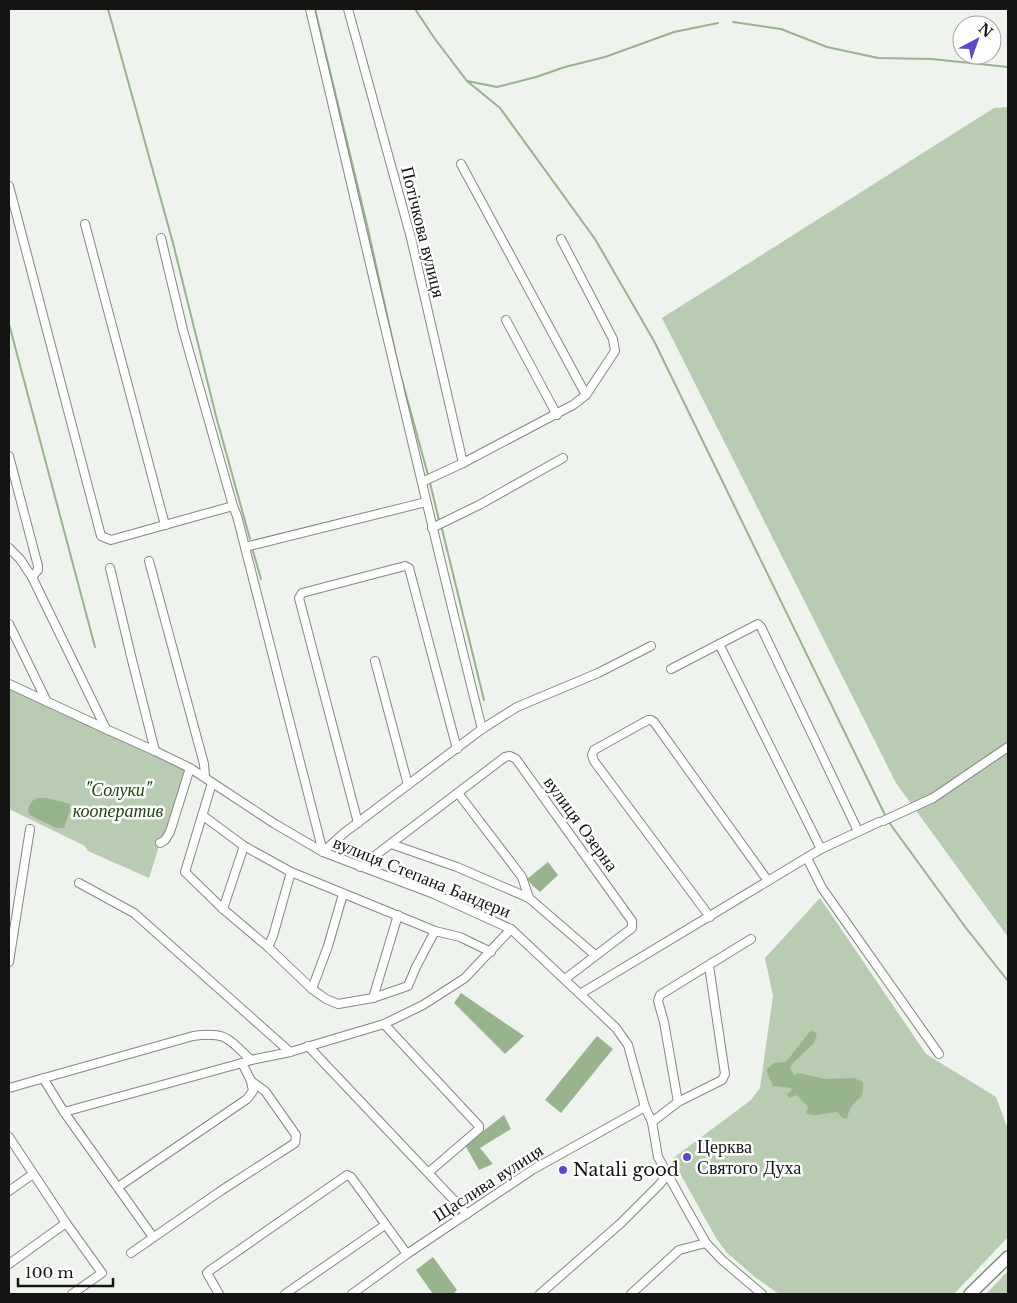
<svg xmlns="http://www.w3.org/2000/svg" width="1017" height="1303" viewBox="0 0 1017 1303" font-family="'Libre Baskerville',serif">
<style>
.green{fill:#b7ccb0}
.water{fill:#98b48e}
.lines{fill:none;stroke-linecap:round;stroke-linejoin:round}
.stream{stroke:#98b48e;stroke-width:2}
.minor-casing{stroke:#848783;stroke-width:10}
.highway-casing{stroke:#848783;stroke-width:14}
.minor{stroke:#fff;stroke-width:8}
.highway{stroke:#fff;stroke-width:11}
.poi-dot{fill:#5c49c2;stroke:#fff;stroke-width:2}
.labels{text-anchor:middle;stroke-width:5;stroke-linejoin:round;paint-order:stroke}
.street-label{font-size:18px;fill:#151614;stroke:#fff}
.park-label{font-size:18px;font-style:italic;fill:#214610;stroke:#fff}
.poi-label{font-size:18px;fill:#151614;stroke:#fff;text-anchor:start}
</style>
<rect width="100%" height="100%" fill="#eff3ee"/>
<g class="green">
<polygon points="1008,107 1008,937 896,783 662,318 994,108"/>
<polygon points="9,687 186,769 167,835 160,843 149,878 88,851 85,846 9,809"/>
<polygon points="820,898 926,1054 996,1097 1008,1129 1008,1237 954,1294 779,1294 755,1277 727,1253 716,1238 672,1159 751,1100 760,1088 773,996 765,958"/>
<polygon points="1008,1271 1008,1294 986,1294"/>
</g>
<g class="water">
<path d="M38 798H47L70 804V810L64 828H56L30 815 28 811C29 805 31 800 38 798Z"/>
<polygon points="548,862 558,875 540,892 532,885 527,879"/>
<polygon points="461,993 524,1036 505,1054 454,1003"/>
<path d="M811 1030 817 1034 814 1043 792 1064 790 1068 794 1075 798 1073 825 1079 854 1078 863 1082C864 1099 860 1096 851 1107 849 1110 848 1115 847 1119L842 1118 837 1112 815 1115 806 1114 808 1107 797 1095 789 1098 787 1094 792 1090 791 1088 773 1086 766 1070 774 1063 786 1062Z"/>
<polygon points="597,1036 613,1049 561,1113 545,1100"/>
<polygon points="504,1115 511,1129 480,1148 493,1164 479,1170 465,1145"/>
<polygon points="433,1257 457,1290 453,1294 433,1294 416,1270"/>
</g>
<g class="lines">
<g class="stream">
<polyline points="108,9 173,243 216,416 250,539"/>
<polyline points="315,9 367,225 400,373 428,475"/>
<polyline points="415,9 435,39 467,81"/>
<polyline points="733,22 781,29 827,47 878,58 932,59 1008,67"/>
<polyline points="718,23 674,32 605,57 565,67 536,77 497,87 467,81 500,108 595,239 654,341 886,817"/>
<polyline points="9,324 95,647"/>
<polyline points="430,483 439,520"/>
<polyline points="442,529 484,700"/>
<polyline points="253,551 261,579"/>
<polyline points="888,821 966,928 1008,981"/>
</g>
<defs>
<g id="minor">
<path d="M310 9C367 249 422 490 482 729"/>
<polyline points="348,9 411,238 463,463"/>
<polyline points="461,164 586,395"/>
<polyline points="9,186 101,536 111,540 233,506"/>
<polyline points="85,224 165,525"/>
<polyline points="161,238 183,330 233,506 237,516 323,852 344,833 482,729 517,707 598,673 651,646"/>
<polyline points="506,320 557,415"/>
<polyline points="9,456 38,566 38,570 32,577"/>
<polyline points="422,482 463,463 573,405 586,395 615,351 613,339 561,239"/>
<polyline points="432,528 479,505 563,458"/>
<polyline points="245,547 426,502"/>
<polyline points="9,548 20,559 32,577 106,729 155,751 190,768 275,824 323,852 434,894 511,929 616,1028 628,1045 645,1107 652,1122 658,1157 689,1213 706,1243 722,1260 762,1294"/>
<polyline points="149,561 204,764 205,777"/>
<polyline points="110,568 132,660 155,751"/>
<polyline points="9,624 47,702"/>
<polyline points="719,644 821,849"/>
<polyline points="375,661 408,785"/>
<polyline points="671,669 758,624 761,627 858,831"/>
<polyline points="9,684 106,729"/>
<polyline points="212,783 185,872 223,909 268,947 312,989 326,999 338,1004 373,998 408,986 416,967 435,931"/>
<polyline points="458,793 522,877 529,898 595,955"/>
<polyline points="202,815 244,846 291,872 435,931 460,937 491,952"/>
<polyline points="883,821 933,798 1008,747"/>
<polyline points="358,823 299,598 302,593 405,566 409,568 457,749"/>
<polyline points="160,843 165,840 170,832 190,768"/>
<polyline points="391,844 457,867 529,898"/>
<polyline points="807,858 822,888 939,1054"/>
<polyline points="360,867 505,757 510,756 516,759 632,921 632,928 565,979"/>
<polyline points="79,883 134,913 290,1052"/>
<polyline points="223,909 244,846"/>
<polyline points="710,917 594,761 592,755 594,750 648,720 651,720 654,722 768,881"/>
<polyline points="268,947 273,936 291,872"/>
<polyline points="9,962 30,829"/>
<polyline points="312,989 328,946 343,894"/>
<polyline points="580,994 821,849 879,822"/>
<polyline points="373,998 398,915"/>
<polyline points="384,1024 479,1126 479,1129 429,1172"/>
<polyline points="308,1046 467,1214"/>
<polyline points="43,1078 64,1112 153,1237"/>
<path d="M9 1088 193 1036C227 1031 228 1039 251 1060L290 1052 384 1024 423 1005 465 978 511 929"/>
<polyline points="678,1102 664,1022 658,1001 660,995 751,939"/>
<polyline points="64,1112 242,1063"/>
<polyline points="652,1122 678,1102 722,1080 725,1074 709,966"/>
<polyline points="9,1137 66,1223 102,1273 72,1294"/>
<polyline points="118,1187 247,1099 253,1091 251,1081"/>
<polyline points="9,1191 33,1174"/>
<polyline points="131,1253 222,1190 295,1143 296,1135 265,1091 251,1081 242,1063 251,1060"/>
<polyline points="9,1264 66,1223"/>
<polyline points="219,1294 207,1273 209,1271 347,1175 351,1177 407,1254"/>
<polyline points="285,1294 385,1225"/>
<polyline points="352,1294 407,1254 532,1170 645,1107"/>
<polyline points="540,1294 621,1223 659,1185 668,1174"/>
<polyline points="631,1294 679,1250 706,1243"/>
</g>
<polyline id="highway" points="970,1294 1008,1257"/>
</defs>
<use href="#minor" class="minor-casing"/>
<use href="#highway" class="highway-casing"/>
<use href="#minor" class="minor"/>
<use href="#highway" class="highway"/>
</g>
<g class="poi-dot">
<circle cx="687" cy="1157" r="5"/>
<circle cx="563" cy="1170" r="5"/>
</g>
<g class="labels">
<g class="street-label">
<text transform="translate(423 232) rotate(76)" y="6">Потічкова вулиця</text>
<text transform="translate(581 824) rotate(54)" y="6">вулиця Озерна</text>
<text transform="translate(422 877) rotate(22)" y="6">вулиця Степана Бандери</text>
<text transform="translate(488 1183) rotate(-33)" y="6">Щаслива вулиця</text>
</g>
<g class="park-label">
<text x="118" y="796">"Солуки"<tspan x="118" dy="21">кооператив</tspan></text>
</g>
<g class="poi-label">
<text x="697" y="1153">Церква<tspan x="697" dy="21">Святого Духа</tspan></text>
<text x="573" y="1176">Natali good</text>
</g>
</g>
<rect width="1017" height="1303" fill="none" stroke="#151614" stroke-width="20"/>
<g transform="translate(977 40) rotate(41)"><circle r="24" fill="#ffffff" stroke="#a1a2a1"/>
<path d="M0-4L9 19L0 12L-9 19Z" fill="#5c49c2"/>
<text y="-8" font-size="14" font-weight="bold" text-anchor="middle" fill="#151614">N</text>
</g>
<path d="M18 1278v8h95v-8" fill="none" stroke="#151614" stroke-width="2.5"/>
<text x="25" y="1278" font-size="15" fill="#151614" stroke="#ffffff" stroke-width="4" paint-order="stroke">100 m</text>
</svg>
